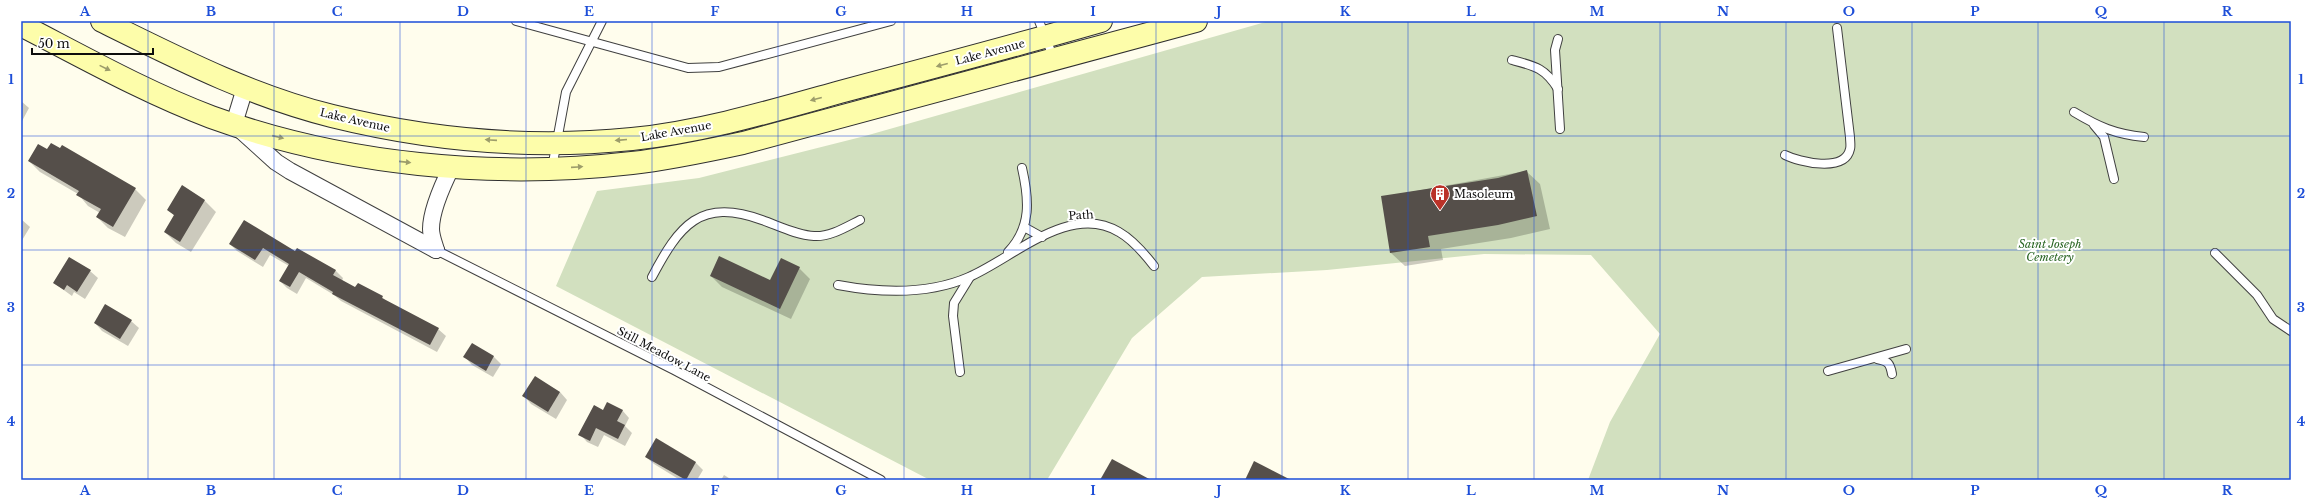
<svg xmlns="http://www.w3.org/2000/svg" width="2312" height="501" viewBox="0 0 2312 501" font-family="'Libre Baskerville',serif">
<style>
.cemetery{fill:#d2e0bf}
.shadow{fill:#0003}
.building{fill:#554f4a}
.lines{fill:none;stroke-linecap:round;stroke-linejoin:round}
.lane-casing{stroke:#404040;stroke-width:10}
.street-casing{stroke:#404040;stroke-width:18}
.secondary-casing{stroke:#2f2f2f;stroke-width:24}
.lane{stroke:#fff;stroke-width:8}
.street{stroke:#fff;stroke-width:16}
.secondary{stroke:#fdfdaa;stroke-width:22}
.oneway{fill:#9d9d6b}
.grid{fill:none;stroke:#1d4ed8;stroke-width:1;stroke-opacity:0.55}
.labels{text-anchor:middle;stroke-width:4;stroke-linejoin:round;paint-order:stroke}
.street-label{font-size:11px;fill:#0d0d0d;stroke:#fff}
.poi-label{font-size:11px;fill:#0d0d0d;stroke:#fff;text-anchor:start}
.park-label{font-size:11px;font-style:italic;fill:#26631f;stroke:#fff}
.neatline{fill:none;stroke:#1d4ed8;stroke-width:1.5}
.grid-label{font-size:13px;text-anchor:middle;font-weight:bold;fill:#1d4ed8}
</style>
<rect width="100%" height="100%" fill="#fffded"/>
<polygon class="cemetery" points="1269,21 2291,21 2291,480 1588,480 1610,422 1660,334 1591,255 1484,254 1327,270 1202,277 1132,338 1047,480 930,480 556,286 597,191 699,178 865,136"/>
<g class="shadow">
<polygon points="21,101 29,108 21,123"/>
<polygon points="29,161 135,189 146,200 125,237 108,228 97,217 100,213 88,206 78,194 40,172"/>
<polygon points="1526,171 1540,184 1550,229 1511,238 1441,249 1443,260 1405,266 1391,253 1383,197"/>
<polygon points="182,187 205,201 216,212 191,252 176,243 165,232 175,216 168,210"/>
<polygon points="21,219 30,227 21,242"/>
<polygon points="244,221 296,253 298,249 336,271 343,278 342,281 356,289 382,297 387,302 438,329 446,336 437,352 341,301 334,295 306,278 297,294 287,288 280,281 289,266 270,255 263,267 237,251 230,244"/>
<polygon points="799,268 810,279 791,319 722,287 711,276 771,282"/>
<polygon points="90,271 98,278 85,299 74,292 72,296 54,283"/>
<polygon points="131,321 139,328 128,346 102,331 95,323"/>
<polygon points="472,344 494,357 501,364 493,377 472,365 465,357"/>
<polygon points="535,377 560,392 567,400 556,419 531,404 524,396"/>
<polygon points="622,410 629,418 625,426 632,433 625,446 604,435 598,447 587,442 580,434 603,411"/>
<polygon points="656,440 696,463 703,470 697,480 680,480 654,464 646,457"/>
<polygon points="724,475 732,480 721,480"/>
</g>
<g class="building">
<polygon points="51,143 60,148 62,145 136,188 113,227 96,217 101,209 76,195 79,191 28,161 38,144 47,149"/>
<polygon points="1527,170 1537,216 1498,225 1428,236 1430,247 1390,253 1381,196 1498,178"/>
<polygon points="182,185 205,200 180,242 164,232 174,215 167,210"/>
<polygon points="244,220 295,251 297,248 336,270 333,275 355,287 358,283 383,296 382,298 439,328 430,345 332,294 333,292 299,272 290,287 279,281 289,264 263,248 255,260 229,244"/>
<polygon points="719,256 770,280 781,258 800,267 780,309 710,276"/>
<polygon points="69,257 91,270 77,292 67,285 64,290 53,283"/>
<polygon points="105,304 132,320 120,339 94,323"/>
<polygon points="472,343 494,356 486,371 463,357"/>
<polygon points="535,376 560,392 548,412 522,396"/>
<polygon points="607,402 623,410 617,421 625,425 618,439 596,428 590,441 578,435 594,405 603,410"/>
<polygon points="656,438 696,462 686,480 645,457"/>
<polygon points="1112,459 1151,480 1100,480"/>
<polygon points="1254,461 1291,480 1245,480"/>
</g>
<g class="lines">
<defs>
<g id="lane">
<polyline points="516,21 688,68 719,67 891,21"/>
<polyline points="1039,21 1054,59"/>
<polyline points="1558,39 1555,50 1560,129"/>
<path d="M1512 60C1535 66 1545 68 1558 89"/>
<path d="M2074 112C2099 127 2115 134 2144 137"/>
<polyline points="2094,125 2104,137 2114,179"/>
<path d="M1785 155C1799 162 1845 173 1850 149 1851 146 1850 141 1850 137L1837 28"/>
<polyline points="552,168 566,92 602,21"/>
<polyline points="1024,227 1042,237"/>
<polyline points="436,250 674,370 881,480"/>
<path d="M1008 252C1032 227 1029 199 1022 168"/>
<polyline points="2215,253 2257,295 2273,319 2291,331"/>
<path d="M652 277C679 226 700 197 762 220 779 226 796 235 814 236 830 237 846 227 860 220"/>
<path d="M838 285C881 293 928 295 969 277 1013 258 1070 202 1119 232 1133 240 1144 253 1154 266"/>
<path d="M1877 359C1888 361 1890 363 1892 374"/>
<polyline points="1828,371 1906,349"/>
<polyline points="960,372 953,316 954,303 970,277"/>
</g>
<g id="street">
<polyline points="245,88 234,124 276,162 290,171 436,250"/>
<path d="M436 250C434 243 431 236 431 229 431 210 444 182 452 166"/>
</g>
<g id="secondary">
<path d="M102 21C177 58 251 96 332 116 429 140 532 149 632 139 702 132 772 111 840 92 927 69 1014 46 1101 21"/>
<path d="M21 25C83 57 145 92 211 117 343 165 493 179 632 163 669 159 706 151 743 143L1196 21"/>
</g>
</defs>
<use href="#lane" class="lane-casing"/>
<use href="#street" class="street-casing"/>
<use href="#secondary" class="secondary-casing"/>
<use href="#lane" class="lane"/>
<use href="#street" class="street"/>
<use href="#secondary" class="secondary"/>
</g>
<defs><path id="oneway-solid" d="M-6-.8H1V-3.2L6.5 0L1 3.2V.8H-6Z"/></defs>
<g class="oneway">
<use href="#oneway-solid" transform="translate(942 65) rotate(165)"/>
<use href="#oneway-solid" transform="translate(105 68) rotate(26)"/>
<use href="#oneway-solid" transform="translate(816 99) rotate(165)"/>
<use href="#oneway-solid" transform="translate(278 137) rotate(13)"/>
<use href="#oneway-solid" transform="translate(491 140) rotate(-176)"/>
<use href="#oneway-solid" transform="translate(621 140) rotate(175)"/>
<use href="#oneway-solid" transform="translate(405 162) rotate(6)"/>
<use href="#oneway-solid" transform="translate(577 167) rotate(-4)"/>
</g>
<path class="grid" d="M148 21V480M274 21V480M400 21V480M526 21V480M652 21V480M778 21V480M904 21V480M1030 21V480M1156 21V480M1282 21V480M1408 21V480M1534 21V480M1660 21V480M1786 21V480M1912 21V480M2038 21V480M2164 21V480M21 136H2291M21 250H2291M21 365H2291"/>
<defs>
<symbol id="building-pin" viewBox="-11 -11 22 30"><path d="M0 17L-7.5 6A9.5 9.5 0 1 1 7.5 6Z" fill="#ba3228" stroke="#fff"/><path d="M-4-6H4V6H1V3H-1V6H-4ZM-2.5-4.3h1.7v1.8h-1.7ZM.8-4.3h1.7v1.8H.8ZM-2.5-1h1.7V.8h-1.7ZM.8-1h1.7V.8H.8Z" fill="#fff"/></symbol>
</defs>
<g fill-rule="evenodd">
<use href="#building-pin" x="1429" y="183" width="22" height="30"/>
</g>
<g class="labels">
<g class="street-label">
<text transform="translate(990 52) rotate(-15)" y="4">Lake Avenue</text>
<text transform="translate(355 120) rotate(13)" y="4">Lake Avenue</text>
<text transform="translate(676 131) rotate(-10)" y="4">Lake Avenue</text>
<text transform="translate(1081 215) rotate(-4)" y="4">Path</text>
<text transform="translate(664 354) rotate(28)" y="4">Still Meadow Lane</text>
</g>
<g class="poi-label">
<text x="1454" y="198">Masoleum</text>
</g>
<g class="park-label">
<text x="2050" y="248">Saint Joseph<tspan x="2050" dy="13">Cemetery</tspan></text>
</g>
</g>
<rect width="2312" height="501" fill="none" stroke="#ffffff" stroke-width="44"/>
<path d="M32 48v6h121v-6" fill="none" stroke="#0d0d0d" stroke-width="2"/>
<text x="38" y="48" font-size="12" fill="#0d0d0d" stroke="#ffffff" stroke-width="3" paint-order="stroke">50 m</text>
<rect x="22" y="22" width="2268" height="457" class="neatline"/>
<g class="grid-label">
<text x="85" y="16">A</text>
<text x="211" y="16">B</text>
<text x="337" y="16">C</text>
<text x="463" y="16">D</text>
<text x="589" y="16">E</text>
<text x="715" y="16">F</text>
<text x="841" y="16">G</text>
<text x="967" y="16">H</text>
<text x="1093" y="16">I</text>
<text x="1219" y="16">J</text>
<text x="1345" y="16">K</text>
<text x="1471" y="16">L</text>
<text x="1597" y="16">M</text>
<text x="1723" y="16">N</text>
<text x="1849" y="16">O</text>
<text x="1975" y="16">P</text>
<text x="2101" y="16">Q</text>
<text x="2227" y="16">R</text>
<text x="11" y="84">1</text>
<text x="2301" y="84">1</text>
<text x="11" y="198">2</text>
<text x="2301" y="198">2</text>
<text x="11" y="312">3</text>
<text x="2301" y="312">3</text>
<text x="11" y="426">4</text>
<text x="2301" y="426">4</text>
<text x="85" y="495">A</text>
<text x="211" y="495">B</text>
<text x="337" y="495">C</text>
<text x="463" y="495">D</text>
<text x="589" y="495">E</text>
<text x="715" y="495">F</text>
<text x="841" y="495">G</text>
<text x="967" y="495">H</text>
<text x="1093" y="495">I</text>
<text x="1219" y="495">J</text>
<text x="1345" y="495">K</text>
<text x="1471" y="495">L</text>
<text x="1597" y="495">M</text>
<text x="1723" y="495">N</text>
<text x="1849" y="495">O</text>
<text x="1975" y="495">P</text>
<text x="2101" y="495">Q</text>
<text x="2227" y="495">R</text>
</g>
</svg>
